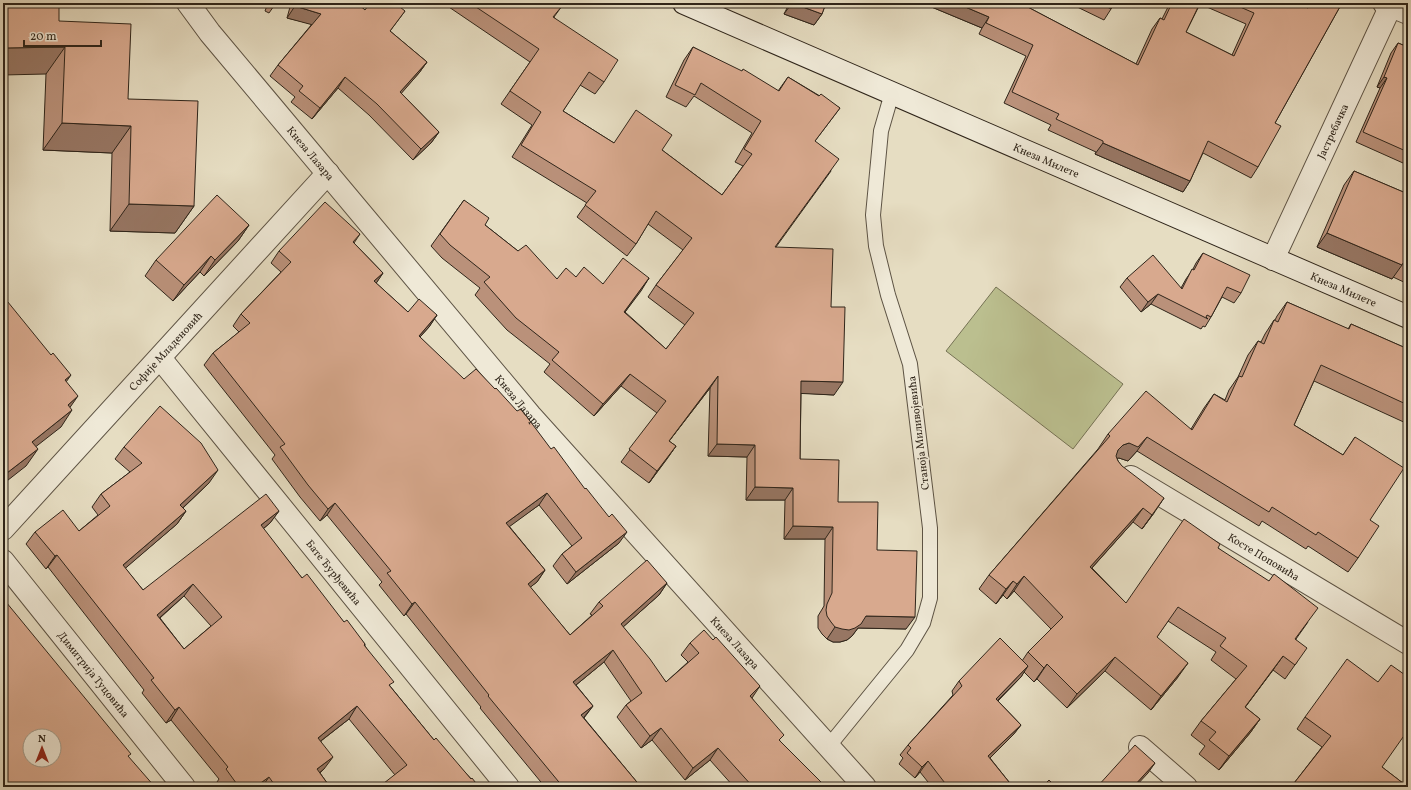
<svg xmlns="http://www.w3.org/2000/svg" width="1411" height="790" viewBox="0 0 1411 790" font-family="Vollkorn,serif">
<style>
.green{fill:#bbbf8f;stroke:#757254}
.lines{fill:none;stroke-linecap:round;stroke-linejoin:round}
.service-casing{stroke:#5d5344;stroke-width:16}
.minor-casing{stroke:#5d5344;stroke-width:24}
.tertiary-casing{stroke:#5d5344;stroke-width:24}
.secondary-casing{stroke:#2f251a;stroke-width:24}
.service{stroke:#efe9d7;stroke-width:14}
.minor{stroke:#efe9d7;stroke-width:22}
.tertiary{stroke:#efe9d7;stroke-width:22}
.secondary{stroke:#efe9d7;stroke-width:22}
.wall{fill:#ba917a;stroke:#2f251a;fill-rule:evenodd}
.shaded-wall{fill:#977663;stroke:#2f251a}
.building{fill:#d8a98e;stroke:#2f251a;fill-rule:evenodd}
.labels{text-anchor:middle;stroke-width:3.5;stroke-linejoin:round;paint-order:stroke}
.street-label{font-size:11px;fill:#2f251a;stroke:#efe9d7}
</style>
<rect width="100%" height="100%" fill="#e6ddc2"/>
<filter id="stains"><feTurbulence type="fractalNoise" baseFrequency=".005" numOctaves="4"/><feColorMatrix values="0 0 0 0 .2 0 0 0 0 .09 0 0 0 0 .02 0 0 0 .5 -.17"/></filter>
<radialGradient id="worn" r=".72"><stop offset=".6" stop-color="#630" stop-opacity="0"/><stop offset="1" stop-color="#630" stop-opacity=".3"/></radialGradient>
<polygon class="green" points="996,287 1123,384 1073,449 946,351"/>
<g class="lines">
<defs>
<polyline id="service" points="828,747 907,650 923,623 930,598 930,528 910,364 888,295 876,246 873,215 881,131 892,93"/>
<g id="minor">
<polyline points="1384,3 1408,13"/>
<path id="s1" d="M1273 259 1392 3"/>
<path id="s2" d="M160 358 508 787"/>
<path id="s3" d="M1131 477 1408 643"/>
<path id="s4" d="M3 529 328 173"/>
<path id="s5" d="M3 561 184 787"/>
<polyline points="1140,747 1186,787"/>
</g>
<g id="tertiary">
<path id="s6" d="M188 3 210 33 530 415 865 787"/>
</g>
<g id="secondary">
<path id="s7" d="M684 3 1408 317"/>
</g>
</defs>
<use href="#service" class="service-casing"/>
<use href="#minor" class="minor-casing"/>
<use href="#tertiary" class="tertiary-casing"/>
<use href="#secondary" class="secondary-casing"/>
<use href="#service" class="service"/>
<use href="#minor" class="minor"/>
<use href="#tertiary" class="tertiary"/>
<use href="#secondary" class="secondary"/>
</g>
<g class="wall">
<polygon points="268,3 357,3 365,10 405,11 390,31 427,62 419,73 401,93 439,132 431,143 413,160 369,115 338,88 312,119 291,102 295,97 270,76 278,65 312,24 287,18 290,7 276,3 269,13 265,11"/>
<polygon points="443,3 559,3 562,6 554,17 604,82 595,94 580,85 563,111 614,143 662,150 722,195 743,166 735,162 752,133 694,96 686,107 666,97 684,60 693,47 778,91 788,77 840,108 815,141 831,171 776,247 831,307 834,395 801,393 800,459 838,502 877,550 906,629 858,628 852,636 847,640 840,642 833,642 827,639 822,634 818,628 818,616 824,606 825,539 784,539 785,500 746,500 747,457 708,456 710,388 669,441 676,446 649,483 621,462 657,413 621,386 594,416 544,372 550,364 507,330 475,295 480,288 442,258 431,246 464,200 485,225 518,251 557,279 576,277 603,284 649,278 625,312 666,349 685,325 648,297 656,285 683,250 648,224 636,244 627,256 577,217 587,203 512,157 532,125 501,104 530,62"/>
<polygon points="777,3 826,3 822,14 814,25 784,14 787,8"/>
<path d="M922 3H1020L1136 64 1152 29 1160 18 1162 19 1170 3H1296L1305 7 1307 3H1342L1275 123 1258 167 1251 178 1203 153 1190 181 1183 192 1095 154 1096 152 1048 130 1051 125 1004 103 1026 56 979 34 982 28ZM1200 4 1246 24 1232 55 1186 32Z"/>
<polygon points="1069,3 1114,3 1111,9 1104,20"/>
<polygon points="59,21 128,99 194,206 175,233 110,231 112,153 43,150 46,74"/>
<polygon points="1398,43 1408,47 1408,156 1403,163 1356,142 1380,88 1377,87 1391,53"/>
<polygon points="1354,171 1408,194 1408,284 1393,277 1392,279 1317,247 1344,185"/>
<polygon points="249,225 238,241 204,276 200,272 173,301 145,276 156,260"/>
<polygon points="360,234 354,243 383,273 376,283 408,312 437,315 429,327 420,337 619,543 567,584 553,566 562,554 572,546 539,505 509,526 545,570 537,582 530,587 570,635 592,615 590,614 599,602 667,583 659,595 623,627 666,682 688,662 681,655 690,643 752,698 780,741 826,787 734,787 710,760 685,780 652,740 641,748 617,717 626,705 631,701 604,662 576,685 593,706 584,718 641,787 545,787 480,708 481,707 406,614 404,616 379,585 382,582 327,515 320,521 300,497 272,459 275,455 204,365 213,353 239,332 233,326 241,314 281,272 271,263 279,251"/>
<polygon points="1203,253 1241,293 1234,303 1222,297 1211,317 1205,327 1203,326 1201,329 1151,304 1141,312 1120,287 1127,278 1181,288 1186,279 1193,269 1196,263"/>
<polygon points="1287,302 1348,329 1351,324 1408,349 1408,424 1314,381 1294,425 1343,455 1355,437 1370,520 1358,558 1348,572 1308,546 1306,549 1262,521 1259,526 1137,451 1128,461 1119,458 1117,458 1118,461 1154,513 1142,529 1133,522 1092,568 1126,603 1218,548 1308,622 1296,639 1297,662 1285,679 1273,670 1245,707 1260,719 1250,733 1219,770 1199,754 1205,746 1191,735 1201,721 1236,679 1211,660 1216,652 1168,621 1157,637 1178,677 1151,710 1105,671 1067,708 1037,679 1034,682 1024,672 1021,677 998,701 1021,725 1013,735 990,758 1013,787 932,787 920,772 915,778 899,764 903,758 900,755 908,745 953,695 952,691 959,681 1022,661 1028,652 1051,629 1014,591 1007,599 1003,595 996,604 979,589 989,575 1098,449 1108,434 1191,429 1204,408 1214,394 1225,400 1229,390 1238,377 1248,355 1258,341 1261,342 1265,334 1274,320 1275,320 1277,316"/>
<path d="M124 447 209 483 183 508 186 511 177 524 125 568 143 590 279 511 270 523 263 529 302 578 365 644V646L390 686 434 740 479 787 395 775 349 719 321 741 324 769 320 773 330 787H220L217 782 219 779 171 720 166 723 142 693 144 690 48 567 46 569 26 544 35 532 79 531 98 515 92 507 101 494 130 472 115 459ZM184 596 211 626 184 649 160 618Z"/>
<polygon points="1305,717 1382,767 1408,787 1291,787 1322,747 1297,729"/>
</g>
<g class="shaded-wall">
<polygon points="276,3 293,3 290,7"/>
<polygon points="792,3 822,14 814,25 784,14"/>
<polygon points="922,3 956,3 989,17 982,28"/>
<polygon points="295,6 321,14 313,25 287,18"/>
<polygon points="65,47 46,74 3,75 3,48"/>
<polygon points="427,62 419,73 393,103 400,92"/>
<polygon points="345,77 338,88 312,119 320,108"/>
<polygon points="1384,77 1387,78 1380,88 1377,87"/>
<polygon points="62,123 131,126 112,153 43,150"/>
<polygon points="439,132 431,143 413,160 421,149"/>
<polygon points="1103,143 1190,181 1183,192 1095,154"/>
<polygon points="129,204 194,206 175,233 110,231"/>
<polygon points="249,225 238,241 204,276 215,260"/>
<polygon points="1327,233 1402,265 1392,279 1317,247"/>
<polygon points="211,256 200,272 173,301 184,285"/>
<polygon points="383,273 375,285 374,281"/>
<polygon points="649,278 641,291 616,324 624,312"/>
<polygon points="1158,294 1151,304 1141,312 1148,302"/>
<polygon points="437,315 429,327 410,348 419,336"/>
<polygon points="630,374 621,386 594,416 603,404"/>
<polygon points="71,375 59,392 65,380"/>
<polygon points="718,376 710,388 660,453 669,441"/>
<polygon points="801,381 843,382 834,395 792,393"/>
<polygon points="78,396 66,413 68,405"/>
<polygon points="72,410 61,427 20,459 32,442"/>
<polygon points="1147,437 1137,451 1128,461 1119,458 1113,459 1118,450 1123,445"/>
<polygon points="717,444 755,445 747,457 708,456"/>
<polygon points="676,446 667,459 649,483 657,471"/>
<polygon points="38,449 26,466 3,484 3,476"/>
<polygon points="218,470 209,483 172,518 180,505"/>
<polygon points="755,487 793,488 785,500 746,500"/>
<polygon points="547,493 539,505 498,535 506,523"/>
<polygon points="1164,498 1154,513 1142,529 1152,515"/>
<polygon points="335,503 327,515 320,521 328,509"/>
<polygon points="1143,508 1133,522 1080,581 1090,567"/>
<polygon points="186,511 177,524 114,578 123,565"/>
<polygon points="279,511 270,523 252,538 261,525"/>
<polygon points="793,526 833,527 825,539 784,539"/>
<polygon points="627,532 619,543 567,584 576,572"/>
<polygon points="57,555 48,567 46,569 55,556"/>
<polygon points="545,570 537,582 519,596 528,584"/>
<polygon points="1024,576 1014,591 1007,599 1017,584"/>
<polygon points="1013,581 1003,595 996,604 1006,589"/>
<polygon points="667,583 659,595 613,636 621,624"/>
<polygon points="193,584 184,596 148,628 157,615"/>
<polygon points="415,602 406,614 404,616 412,604"/>
<polygon points="866,616 915,617 906,629 858,628 852,636 847,640 840,642 833,642 827,639 835,627"/>
<polygon points="613,650 604,662 565,694 573,682"/>
<polygon points="1283,656 1273,670 1235,721 1245,707"/>
<polygon points="1115,657 1105,671 1067,708 1077,694"/>
<polygon points="1188,663 1178,677 1151,710 1161,696"/>
<polygon points="1047,664 1037,679 1034,682 1044,668"/>
<polygon points="1028,666 1021,677 988,710 996,699"/>
<polygon points="760,686 752,698 750,696"/>
<polygon points="357,706 349,719 309,750 318,738"/>
<polygon points="593,706 584,717 573,727 581,715"/>
<polygon points="179,707 171,720 166,723 175,710"/>
<polygon points="1260,719 1250,733 1219,770 1229,756"/>
<polygon points="1021,725 1013,735 981,767 988,756"/>
<polygon points="661,728 652,740 641,748 650,736"/>
<polygon points="718,748 710,760 685,780 693,768"/>
<polygon points="333,757 324,769 308,782 317,769"/>
<polygon points="928,761 920,772 915,778 922,767"/>
<polygon points="1155,763 1148,773 1135,787 1133,787"/>
<polygon points="269,777 262,787 255,787"/>
</g>
<g class="building">
<polygon points="3,3 59,3 59,21 131,24 128,99 198,101 194,206 129,204 131,126 62,123 65,47 3,48"/>
<polygon points="296,3 357,3 365,10 370,3 395,3 405,11 390,31 427,62 400,92 439,132 421,149 377,104 345,77 320,108 299,91 303,86 278,65 321,14 295,6"/>
<polygon points="470,3 559,3 562,6 553,17 618,60 604,82 589,72 563,111 614,143 636,110 672,135 662,150 722,195 752,154 744,149 761,121 701,83 695,95 675,85 693,47 742,71 743,69 779,91 788,77 819,96 821,94 840,108 815,141 839,159 775,247 833,249 831,307 845,307 843,382 801,381 800,459 839,460 838,502 878,502 877,550 917,551 915,617 866,616 861,624 855,628 849,630 842,629 835,627 831,622 827,616 826,610 827,604 832,593 833,527 793,526 793,488 755,487 755,445 717,444 718,376 669,441 676,446 657,471 629,449 666,401 630,374 603,404 552,360 559,352 516,318 484,282 490,277 450,245 440,234 464,200 489,218 485,225 518,251 526,245 557,279 566,268 576,277 584,267 603,284 623,258 649,278 624,312 666,349 694,313 656,285 692,238 656,211 636,244 585,205 596,191 521,145 541,112 510,91 539,49"/>
<polygon points="792,3 826,3 822,14"/>
<polygon points="956,3 1020,3 1138,65 1160,18 1164,20 1172,3 1200,3 1186,32 1234,56 1254,13 1231,3 1296,3 1308,8 1310,3 1342,3 1275,123 1281,126 1258,167 1208,141 1190,181 1103,143 1103,141 1056,119 1059,114 1012,92 1033,45 986,23 989,17"/>
<polygon points="1100,3 1114,3 1111,9"/>
<polygon points="1398,43 1408,47 1408,152 1363,132 1387,78 1384,77"/>
<polygon points="1354,171 1408,194 1408,265 1403,263 1402,265 1327,233"/>
<polygon points="217,195 249,225 215,260 211,256 184,285 156,260"/>
<polygon points="325,202 360,234 353,242 383,273 374,281 408,312 419,299 437,315 419,336 464,379 476,369 495,389 496,388 517,411 521,409 551,449 554,447 585,489 586,488 609,517 612,514 627,532 576,572 562,554 582,538 547,493 506,523 545,570 528,584 570,635 603,606 599,602 647,560 667,583 621,624 650,659 666,682 699,653 690,643 704,630 713,640 716,637 760,686 750,696 784,735 779,740 826,787 753,787 718,748 693,768 661,728 650,736 626,705 642,693 613,650 573,682 593,706 581,715 641,787 563,787 488,696 489,695 415,602 412,604 387,573 391,571 335,503 328,509 308,485 280,447 285,444 213,353 250,323 241,314 291,262 279,251"/>
<polygon points="1203,253 1250,275 1241,293 1227,287 1211,317 1207,315 1206,317 1208,319 1158,294 1148,302 1127,278 1153,255 1182,289 1192,269 1194,270"/>
<polygon points="3,296 51,355 53,353 71,375 65,380 78,396 68,405 72,410 32,442 38,449 3,476"/>
<polygon points="1287,302 1349,329 1351,324 1408,349 1408,405 1321,365 1294,425 1343,455 1355,437 1404,468 1370,520 1379,526 1358,558 1318,532 1316,535 1272,507 1269,512 1147,437 1138,447 1129,443 1123,445 1118,450 1116,456 1118,461 1122,466 1164,498 1152,515 1143,508 1090,567 1126,603 1184,519 1220,544 1218,548 1269,581 1274,574 1318,608 1295,639 1307,648 1295,665 1283,656 1245,707 1260,719 1229,756 1209,740 1216,732 1201,721 1247,666 1220,646 1226,638 1178,607 1157,637 1188,663 1161,696 1115,657 1077,694 1047,664 1044,668 1028,652 1063,617 1024,576 1017,584 1013,581 1006,589 989,575 1110,436 1108,434 1146,391 1192,430 1214,394 1227,402 1239,376 1242,377 1258,341 1264,344 1274,320 1278,322"/>
<path d="M160 406 201 443 218 470 180 505 186 511 123 565 143 590 266 494 279 511 261 525 302 578 307 574 344 622 347 620 365 644 364 645 394 682 389 685 434 740 436 738 471 779 472 778 479 787H379L407 765 357 706 318 738 333 757 317 769 330 787H276L269 777 255 787H239L226 769 228 767 179 707 175 710 151 680 154 678 57 555 55 556 35 532 63 510 79 531 110 506 101 494 142 463 124 447ZM193 584 222 617 184 649 157 615Z"/>
<path d="M6 602 131 754 128 756 155 787H3V604ZM30 736H54V760H30Z"/>
<polygon points="1000,638 1028,666 996,699 1021,725 988,756 1013,787 948,787 928,761 922,767 907,753 911,748 908,745 962,686 959,681"/>
<polygon points="1347,659 1378,682 1391,665 1408,677 1408,730 1382,767 1408,787 1355,787 1348,782 1344,787 1291,787 1331,736 1305,717"/>
<polygon points="1135,745 1155,763 1133,787 1097,787"/>
<polygon points="1049,780 1056,787 1042,787"/>
</g>
<g class="labels">
<g class="street-label">
<text dy="4" stroke="none"><textPath href="#s1" startOffset="141">Јастребачка</textPath></text>
<text dy="4" stroke="none"><textPath href="#s6" startOffset="194">Кнеза Лазара</textPath></text>
<text dy="4" stroke="none"><textPath href="#s7" startOffset="395">Кнеза Милете</textPath></text>
<text dy="4" stroke="none"><textPath href="#s7" startOffset="719">Кнеза Милете</textPath></text>
<text dy="4" stroke="none"><textPath href="#s4" startOffset="241">Софије Младеновић</textPath></text>
<text dy="4" stroke="none"><textPath href="#s6" startOffset="518">Кнеза Лазара</textPath></text>
<text transform="translate(918 433) rotate(-97)" y="4">Станоја Миливојевића</text>
<text dy="4" stroke="none"><textPath href="#s3" startOffset="155">Косте Поповића</textPath></text>
<text dy="4" stroke="none"><textPath href="#s2" startOffset="276">Бате Ђурђевића</textPath></text>
<text dy="4" stroke="none"><textPath href="#s6" startOffset="842">Кнеза Лазара</textPath></text>
<text dy="4" stroke="none"><textPath href="#s5" startOffset="145">Димитрија Туцовића</textPath></text>
</g>
</g>
<rect width="1411" height="790" fill="none" stroke="#e6ddc2" stroke-width="16"/>
<rect x="4" y="4" width="1403" height="782" fill="none" stroke="#2f251a" stroke-width="2"/>
<rect x="8" y="8" width="1395" height="774" fill="none" stroke="#2f251a"/>
<g transform="translate(42 748)"><circle r="19" fill="#efe9d7" stroke="#a29b8b"/>
<path d="M0-3L7 15L0 10L-7 15Z" fill="#8f2418"/>
<text y="-6" font-size="11" font-weight="bold" text-anchor="middle" fill="#2f251a">N</text>
</g>
<path d="M24 40v6h77v-6" fill="none" stroke="#2f251a" stroke-width="2"/>
<text x="30" y="40" font-size="12" fill="#2f251a" stroke="#efe9d7" stroke-width="3" paint-order="stroke">20 m</text>
<rect width="100%" height="100%" filter="url(#stains)"/>
<rect width="100%" height="100%" fill="url(#worn)"/>
</svg>
